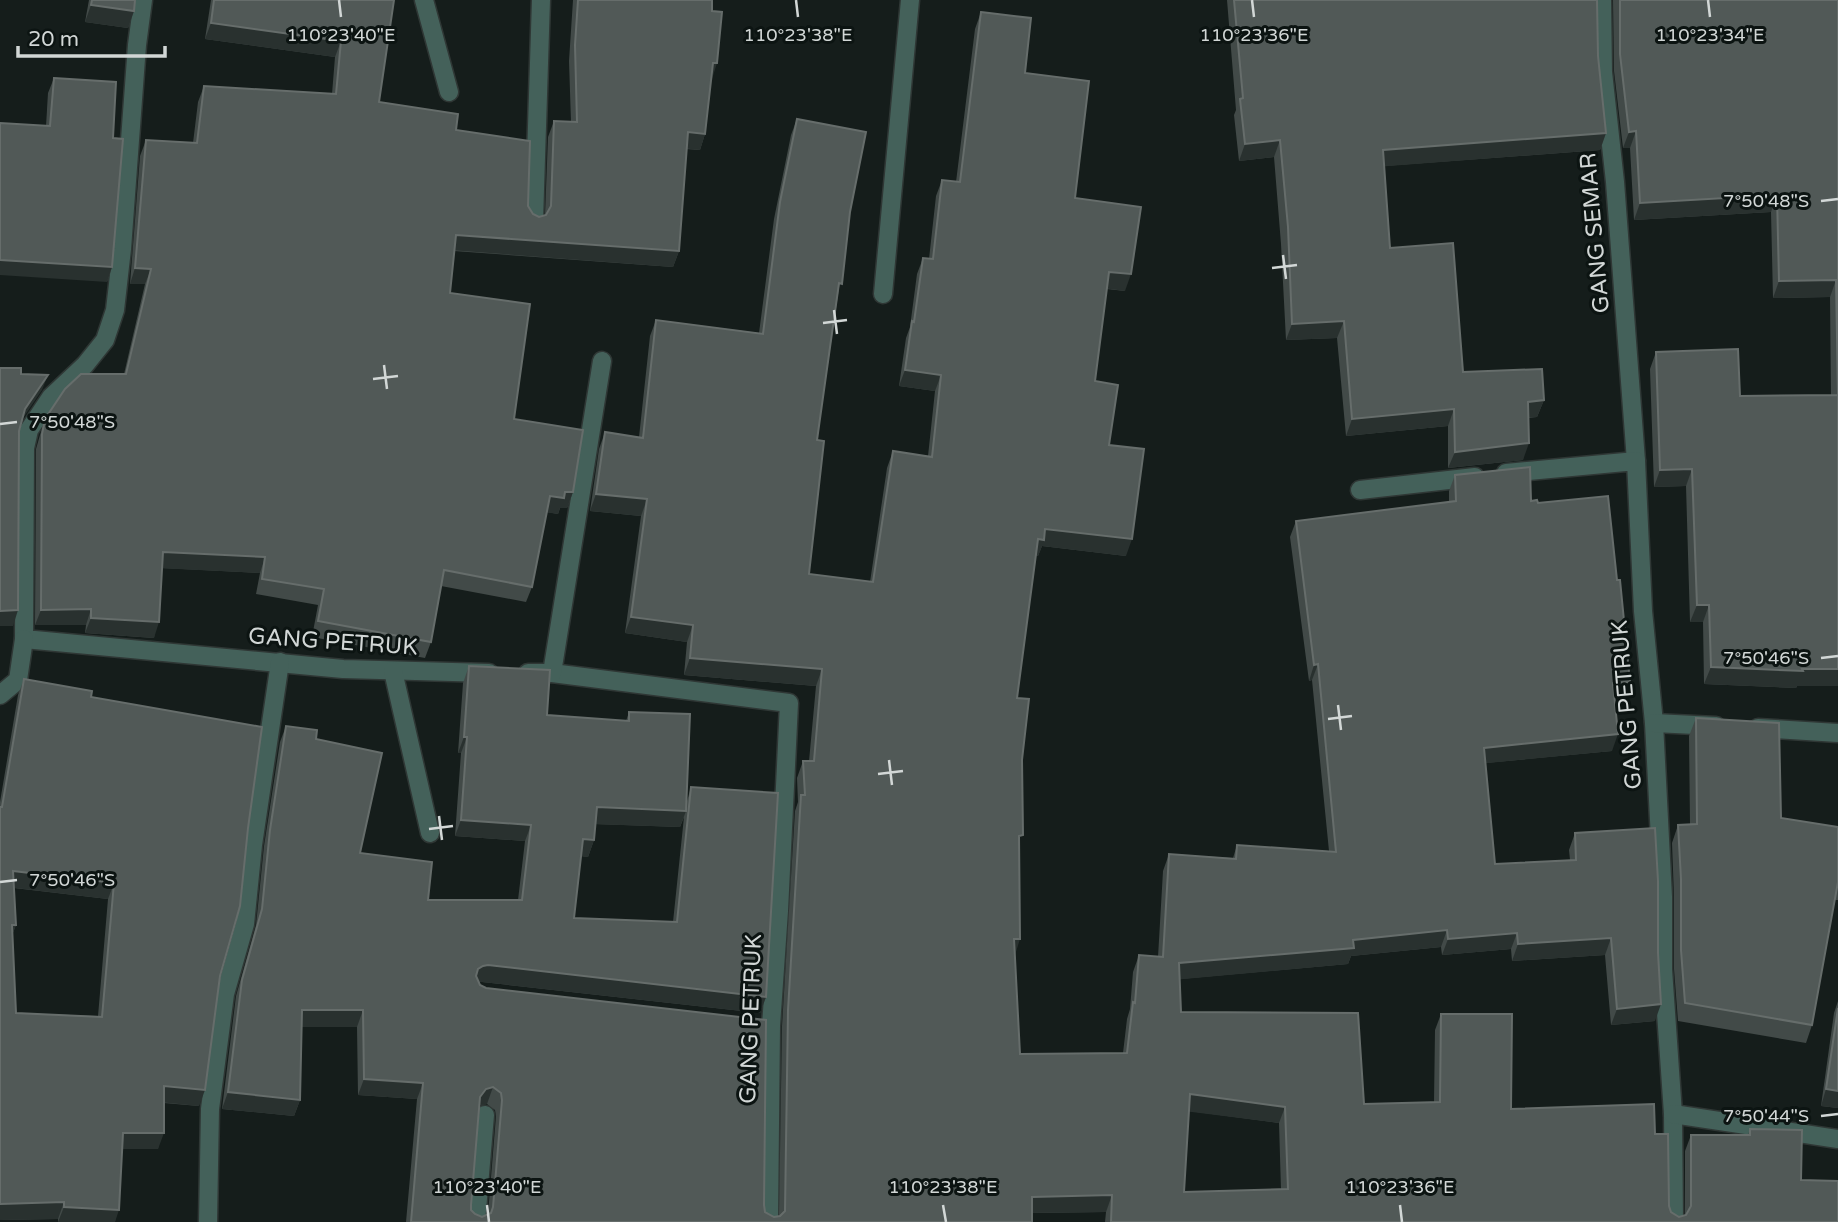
<svg xmlns="http://www.w3.org/2000/svg" width="1838" height="1222" viewBox="0 0 1838 1222" font-family="'Varela Round',sans-serif">
<style>
.lines{fill:none;stroke-linecap:round;stroke-linejoin:round}
.minor-casing{stroke:#2f3735;stroke-width:21}
.minor{stroke:#44615a;stroke-width:18}
.wall{fill:#424a48;fill-rule:evenodd}
.shaded-wall{fill:#29312f}
.building{fill:#515957;stroke:#666d6b;stroke-width:2;fill-rule:evenodd}
.ticks{fill:none;stroke:#d2d7d6;stroke-width:2.5}
.labels{text-anchor:middle;stroke-width:6;stroke-linejoin:round;paint-order:stroke}
.street-label{font-size:23px;fill:#d2d7d6;stroke:#0c1412}
.ticks-label{font-size:18px;text-anchor:middle;fill:#d2d7d6;stroke:#0c1412;stroke-width:6;stroke-linejoin:round;paint-order:stroke}
</style>
<rect width="100%" height="100%" fill="#151d1b"/>
<g class="lines">
<defs>
<g id="minor">
<polyline points="143,0 137,45 122,249 115,310 105,340 85,365 51,397 29,430 25,448 24,639 343,669 489,673"/>
<polyline points="424,0 449,92"/>
<polyline points="1602,0 1603,72 1615,182 1636,461"/>
<polyline points="534,221 541,0"/>
<polyline points="883,294 910,0"/>
<polyline points="1506,473 1636,461 1643,611 1654,723 1663,897 1663,969 1673,1114 1674,1222"/>
<polyline points="1360,490 1475,477"/>
<polyline points="393,671 430,833"/>
<polyline points="528,673 552,673 789,703 779,911 771,1026 769,1222"/>
<polyline points="552,673 602,361"/>
<polyline points="0,695 18,680 24,639"/>
<polyline points="1654,723 1716,726"/>
<polyline points="1758,728 1838,733"/>
<polyline points="1673,1114 1838,1139"/>
<polyline points="208,1222 210,1109 225,994 245,924 253,845 280,662"/>
<polyline points="476,1222 485,1115"/>
</g>
</defs>
<use href="#minor" class="minor-casing"/>
<use href="#minor" class="minor"/>
</g>
<g class="wall">
<polygon points="89,0 135,0 134,11 128,28 85,22"/>
<polygon points="211,0 394,0 379,102 456,130 528,206 533,214 539,217 545,215 548,137 554,121 571,122 569,61 573,0 712,0 711,79 705,134 700,150 686,149 679,251 673,267 454,251 450,293 514,419 573,492 567,508 560,508 558,514 547,512 532,587 526,602 441,586 431,642 425,658 312,637 318,605 256,594 260,573 162,568 154,638 85,633 86,625 35,625 36,449 40,435 45,419 124,374 145,284 130,284 140,156 146,140 193,143 198,102 204,86 332,94 335,57 205,39"/>
<polygon points="1227,0 1597,0 1598,56 1606,133 1600,150 1384,166 1390,248 1463,372 1544,400 1537,417 1528,418 1523,460 1448,468 1448,426 1346,436 1337,338 1286,340 1281,244 1274,157 1239,161 1234,115 1236,110"/>
<polygon points="1613,0 1838,0 1838,686 1797,686 1796,688 1704,684 1703,622 1690,622 1686,486 1654,487 1650,369 1656,352 1740,396 1831,395 1830,297 1773,298 1771,212 1634,220 1630,148 1623,148 1614,71"/>
<path d="M981 12 1025 73 1075 198 1125 291 1107 289 1095 381 1109 445 1126 556 1042 546 1038 556H1036L1017 698 1022 760 1015 954 1020 1054 1123 1053 1127 1019 1130 1009 1133 972 1139 955 1158 957 1163 871 1169 854 1233 858 1237 845 1329 851 1312 680 1309 681 1290 537 1296 521 1449 502V491L1455 475 1538 503 1624 698 1614 699 1612 751 1485 763 1495 864 1570 860 1569 850 1575 833 1655 1021 1611 1025 1605 955 1512 961 1511 949 1442 955 1441 947 1351 956 1348 964 1180 979 1181 1012 1364 1104 1434 1102 1435 1030 1441 1014 1511 1109 1655 1134 1669 1206 1671 1212 1679 1217 1685 1215V1151L1691 1135H1748L1750 1129 1801 1180 1838 1222H1105L1106 1212 1032 1213V1222H406L417 1099 358 1095 357 1027H302L300 1100 294 1116 222 1109 236 996 256 925 264 846 280 742 286 726 316 739 360 853 428 900H518L525 841 455 836 461 753H458L463 683 469 666 547 715 626 721 629 712 687 801 691 787 766 997 760 1013 482 982H478L480 985 764 1205 765 1212 774 1217 779 1216 782 1026 795 811 798 802 797 778 803 761H809L816 686 684 675 687 642 625 633 641 516 590 511 599 449 605 432 639 437 650 336 656 320 759 333 774 219 791 135 797 119 850 212 817 440 809 574 870 582 887 468 893 451 928 456 935 391 899 386 906 338 910 327 917 274 923 258 929 259 936 196 942 180 956 182 975 29ZM684 817 673 922 574 918 581 856 588 857 594 840 595 824 680 827ZM487 1104 495 1110 496 1116 488 1214 482 1217 475 1214 471 1210V1205L480 1105ZM1189 1111 1279 1123 1281 1190 1184 1192Z"/>
<polygon points="54,78 113,138 112,267 107,282 46,126 48,93"/>
<path d="M24 679 91 697 220 976 199 1106 164 1103 158 1149H122L115 1222H58V1219L0 1220V802L18 695ZM14 888 108 899 98 1016 16 1013 12 935 16 925Z"/>
<polygon points="1696,718 1781,818 1838,827 1838,900 1835,900 1812,1025 1806,1043 1678,1021 1674,969 1674,897 1672,843 1678,825 1690,824 1689,736"/>
<polygon points="1838,1001 1838,1108 1821,1106 1834,1013"/>
</g>
<g class="shaded-wall">
<polygon points="91,5 134,11 128,28 85,22"/>
<polygon points="211,23 341,41 335,57 205,39"/>
<polygon points="713,63 717,63 712,79"/>
<polygon points="1636,131 1630,148 1623,148 1629,132"/>
<polygon points="688,132 705,134 700,150 682,148"/>
<polygon points="1606,133 1600,150 1376,167 1383,150"/>
<polygon points="1280,140 1274,157 1239,161 1245,144"/>
<polygon points="1777,195 1771,212 1634,220 1640,203"/>
<polygon points="456,235 679,251 673,267 450,250"/>
<polygon points="0,260 112,267 107,282 0,275"/>
<polygon points="135,268 151,269 145,284 130,284"/>
<polygon points="1109,272 1131,274 1125,291 1103,288"/>
<polygon points="1836,280 1830,297 1773,298 1779,281"/>
<polygon points="1344,321 1337,338 1286,340 1292,324"/>
<polygon points="905,370 941,375 935,391 899,386"/>
<polygon points="48,375 42,390 19,424 25,409"/>
<polygon points="1544,400 1537,417 1521,418 1528,402"/>
<polygon points="1454,409 1448,426 1346,436 1352,419"/>
<polygon points="1529,443 1523,460 1448,468 1455,452"/>
<polygon points="1692,469 1686,486 1654,487 1660,470"/>
<polygon points="565,492 573,492 567,508 560,508 558,514 544,512 550,496"/>
<polygon points="596,494 647,499 641,516 590,511"/>
<polygon points="1045,529 1132,539 1126,556 1042,546 1038,556 1032,555 1038,539"/>
<polygon points="163,552 265,557 260,573 157,568"/>
<polygon points="1697,605 1709,605 1703,622 1690,622"/>
<polygon points="91,609 86,625 35,625 41,610"/>
<polygon points="18,610 13,626 0,626 0,611"/>
<polygon points="631,617 693,625 687,642 625,633"/>
<polygon points="91,618 159,622 154,638 85,633"/>
<polygon points="690,658 822,669 816,686 684,675"/>
<polygon points="1318,664 1312,680 1309,681 1314,665"/>
<polygon points="1711,667 1838,669 1838,686 1797,686 1796,688 1704,684"/>
<polygon points="1630,682 1624,698 1607,700 1613,683"/>
<polygon points="1618,734 1612,751 1478,764 1484,748"/>
<polygon points="464,737 467,737 461,753 458,753"/>
<polygon points="597,807 686,811 680,827 591,824"/>
<polygon points="461,820 531,825 525,841 455,836"/>
<polygon points="583,839 594,840 588,857 577,856"/>
<polygon points="13,871 114,883 108,899 7,887"/>
<polygon points="12,925 16,925 10,941"/>
<polygon points="1447,930 1441,947 1351,956 1348,964 1173,980 1179,963 1353,940"/>
<polygon points="1517,933 1511,949 1442,955 1448,939"/>
<polygon points="1611,938 1605,955 1512,961 1518,944"/>
<polygon points="1014,939 1020,939 1015,955"/>
<polygon points="488,965 766,997 760,1013 482,982 477,982 472,986 478,969 483,966"/>
<polygon points="1661,1004 1655,1021 1611,1025 1617,1009"/>
<polygon points="302,1010 363,1010 357,1027 296,1027"/>
<polygon points="364,1079 423,1083 417,1099 358,1095"/>
<polygon points="164,1086 205,1090 199,1106 159,1102"/>
<polygon points="493,1087 487,1104 480,1105 480,1097 486,1089"/>
<polygon points="1826,1089 1838,1091 1838,1108 1821,1106"/>
<polygon points="228,1092 300,1100 294,1116 222,1109"/>
<polygon points="1190,1094 1285,1107 1279,1123 1184,1111"/>
<polygon points="123,1133 164,1133 158,1149 117,1149"/>
<polygon points="1112,1195 1106,1212 1026,1213 1032,1197"/>
<polygon points="64,1202 58,1219 0,1220 0,1204"/>
<polygon points="64,1207 119,1210 115,1222 58,1222"/>
</g>
<g class="building">
<polygon points="92,0 135,0 134,11 91,5"/>
<polygon points="214,0 394,0 379,102 458,114 456,130 530,141 528,206 533,214 539,217 546,215 551,206 554,121 577,122 575,45 578,0 712,0 712,11 722,12 717,63 713,63 705,134 688,132 679,251 456,235 450,293 530,304 514,419 583,430 573,492 565,492 564,498 550,496 532,587 444,570 431,642 318,621 324,589 262,579 265,557 163,552 159,622 91,618 91,609 41,610 42,434 45,419 65,389 81,374 126,374 151,269 135,268 146,140 197,143 204,86 336,94 341,41 211,23"/>
<polygon points="1234,0 1597,0 1598,56 1606,133 1383,150 1390,248 1453,243 1463,372 1542,369 1544,400 1528,402 1529,443 1455,452 1454,409 1352,419 1344,321 1292,324 1288,227 1280,140 1245,144 1240,99 1243,98"/>
<polygon points="1620,0 1838,0 1838,669 1802,669 1803,671 1711,667 1709,605 1697,605 1692,469 1660,470 1656,352 1738,349 1740,396 1838,395 1836,280 1779,281 1777,195 1640,203 1636,131 1629,132 1620,54"/>
<path d="M981 12 1031 18 1025 73 1089 81 1075 198 1141 207 1131 274 1109 272 1095 381 1118 385 1109 445 1144 449 1132 539 1045 529 1044 540 1038 539 1017 698 1029 699 1022 760 1023 835 1019 836 1020 939H1014L1020 1054 1127 1053 1133 1002 1135 1003 1139 955 1163 957 1169 854 1236 859 1237 845 1336 852 1318 664 1314 665 1296 521 1456 501 1455 475 1530 467 1531 501 1537 500 1538 503 1608 496 1617 580H1620L1630 682 1613 683 1618 734 1484 748 1495 864 1576 860 1575 833 1655 828 1658 881V953L1661 1004 1617 1009 1611 938 1518 944 1517 933 1448 939 1447 930 1353 940 1354 948 1179 963 1181 1012 1358 1013 1364 1104 1440 1102 1441 1014H1512L1511 1109 1654 1104 1655 1134H1668L1669 1206 1671 1212 1679 1217 1686 1215 1691 1206V1135H1750V1129L1802 1130 1801 1180 1838 1181V1222H1111L1112 1195 1032 1197V1222H411L423 1083 364 1079 363 1010H302L300 1100 228 1092 242 980 262 909 270 830 286 726 317 730 316 739 382 753 360 853 432 862 428 900H522L531 825 461 820 467 737H464L469 666 550 670 547 715 629 721V712L690 714 686 811 597 807 594 840 583 839 574 918 677 922 691 787 778 793 766 997 488 965 483 966 478 969 476 976 480 985 486 988 766 1020 764 1205 765 1212 774 1217 780 1216 785 1211 788 1010 801 795H805L803 761H814L822 669 690 658 693 625 631 617 647 499 596 494 605 432 643 438 656 320 763 334 780 202 797 119 866 132 850 212 842 284 839 283 817 440 824 441 809 574 873 582 893 451 932 457 941 375 905 370 912 321 914 322 923 258 933 259 942 180 960 182ZM493 1087 501 1093 502 1100 493 1207 491 1213 482 1217 475 1214 471 1210V1205L480 1097 486 1089ZM1190 1094 1285 1107 1288 1189 1184 1192Z"/>
<polygon points="54,78 116,82 113,138 123,139 112,267 0,260 0,123 50,126"/>
<polygon points="0,368 21,368 21,374 48,375 25,409 19,431 18,610 0,611"/>
<path d="M24 679 92 691 91 697 262 727 248 828 240 906 220 976 205 1090 164 1086V1133H123L119 1210 64 1207V1202L0 1204V807H2ZM13 871 114 883 102 1017 16 1013 12 925H16Z"/>
<polygon points="1696,718 1779,723 1781,818 1838,827 1838,882 1812,1025 1685,1003 1681,950 1681,879 1678,825 1697,824"/>
<polygon points="1838,1008 1838,1091 1826,1089"/>
</g>
<path class="ticks" d="M339 0 341 17M796 0 798 17M1252 0 1254 17M1708 0 1710 17M1821 201 1838 199M1283 255 1286 279M1272 268 1297 265M834 310 837 334M823 323 847 320M384 365 387 389M373 379 398 376M0 424 17 422M1821 658 1838 656M1338 705 1341 730M1328 719 1352 716M889 760 892 785M878 774 903 771M439 816 442 840M429 829 453 826M0 882 17 880M1821 1116 1838 1114M487 1205 489 1222M943 1205 946 1222M1400 1205 1402 1222"/>
<g class="labels">
<g class="street-label">
<text transform="translate(1594 233) rotate(-95)" y="8">GANG SEMAR</text>
<text transform="translate(333 641) rotate(4)" y="8">GANG PETRUK</text>
<text transform="translate(1626 705) rotate(-95)" y="8">GANG PETRUK</text>
<text transform="translate(750 1019) rotate(-88)" y="8">GANG PETRUK</text>
</g>
</g>
<g class="ticks-label">
<text x="341" y="41">110°23'40"E</text>
<text x="798" y="41">110°23'38"E</text>
<text x="1254" y="41">110°23'36"E</text>
<text x="1710" y="41">110°23'34"E</text>
<text x="1766" y="207">7°50'48"S</text>
<text x="72" y="428">7°50'48"S</text>
<text x="1766" y="664">7°50'46"S</text>
<text x="72" y="886">7°50'46"S</text>
<text x="1766" y="1122">7°50'44"S</text>
<text x="487" y="1193">110°23'40"E</text>
<text x="943" y="1193">110°23'38"E</text>
<text x="1400" y="1193">110°23'36"E</text>
</g>
<path d="M18 46v10h147v-10" fill="none" stroke="#d2d7d6" stroke-width="3.5"/>
<text x="28" y="46" font-size="21" fill="#d2d7d6" stroke="#0c1412" stroke-width="5" paint-order="stroke">20 m</text>
</svg>
